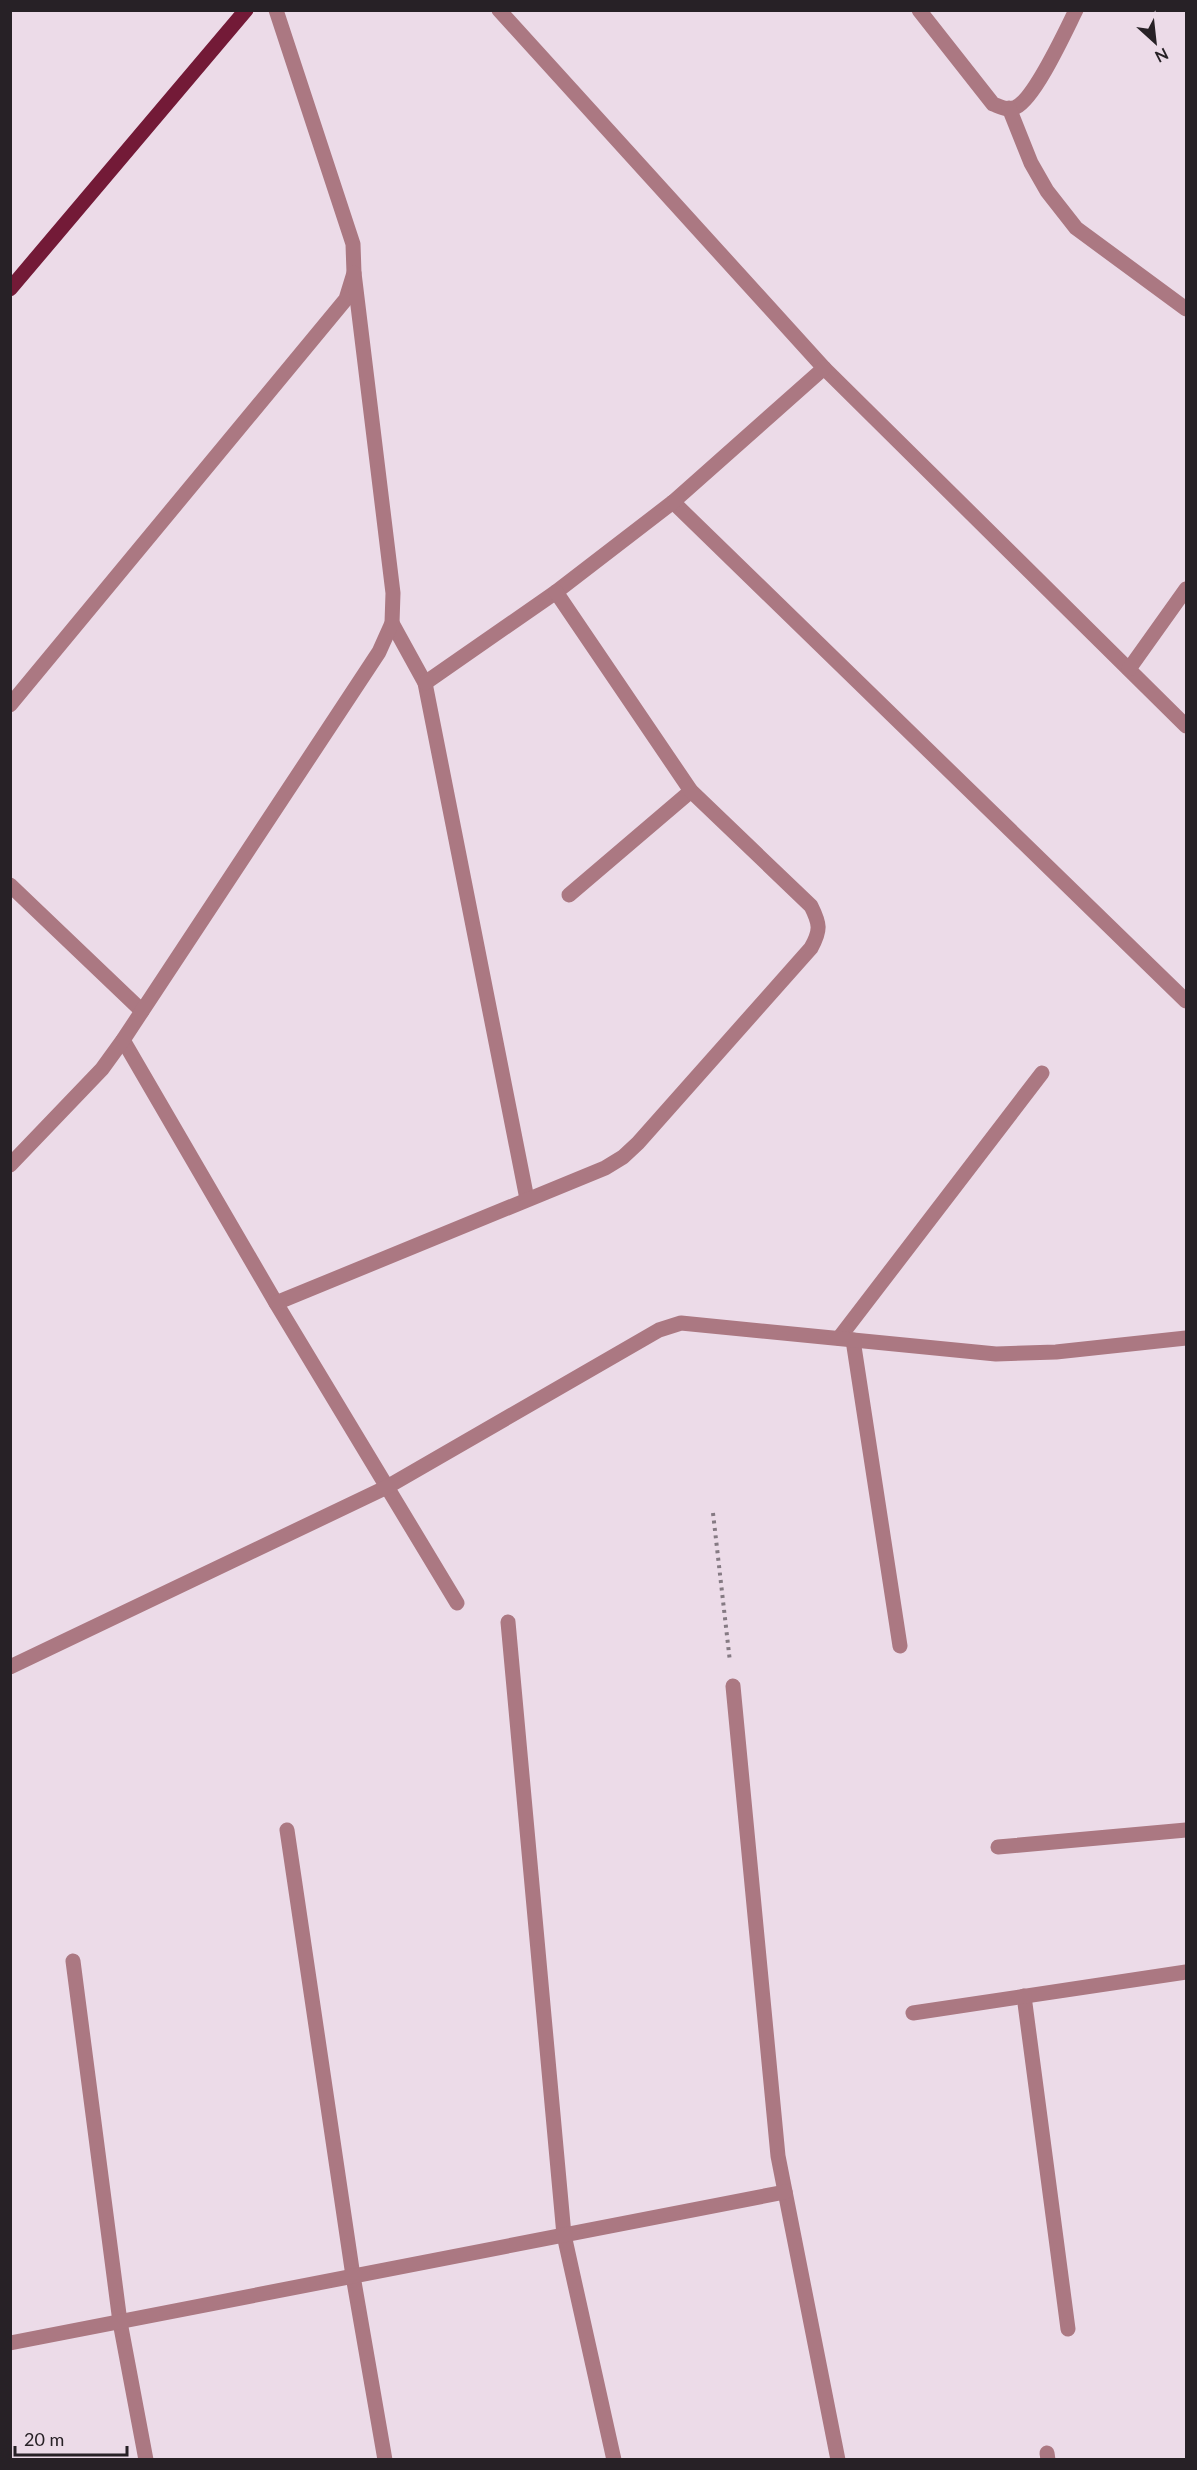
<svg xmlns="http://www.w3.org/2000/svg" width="1197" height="2470" viewBox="0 0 1197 2470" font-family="Lato,sans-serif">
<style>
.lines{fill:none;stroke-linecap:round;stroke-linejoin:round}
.path{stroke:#857a83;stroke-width:4;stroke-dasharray:3 4.5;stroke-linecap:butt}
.minor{stroke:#ab7882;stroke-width:15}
.major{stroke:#731a37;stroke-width:15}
</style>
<rect width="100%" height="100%" fill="#ecdbe8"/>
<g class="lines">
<polyline class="path" points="713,1513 730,1662"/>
<g class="minor">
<polyline points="499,10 824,368 1186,726"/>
<path d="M919 10 993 104C1001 107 1007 111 1016 107 1035 98 1065 32 1076 10"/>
<polyline points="1009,108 1031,163 1047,191 1076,228 1186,309"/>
<polyline points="673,502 1186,1001"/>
<polyline points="392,623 425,683 527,1199"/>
<polyline points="1129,669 1186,589"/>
<polyline points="425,683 556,592 673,502 824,368"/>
<polyline points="10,705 346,299 354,273 353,244 276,10"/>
<polyline points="10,885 142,1011"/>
<polyline points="569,895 691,791"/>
<polyline points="123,1040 276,1303 457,1603"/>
<polyline points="10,1165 102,1069 123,1040 379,652 392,623 393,593 354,273"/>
<path d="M276 1303 605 1168 623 1157 638 1143 811 948C821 930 820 924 811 906L691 791 556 592"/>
<polyline points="839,1338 1042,1073"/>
<polyline points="853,1340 900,1646"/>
<polyline points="508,1622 564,2235 614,2460"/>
<polyline points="10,1667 387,1487 659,1330 681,1323 996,1354 1056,1352 1186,1338"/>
<polyline points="733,1686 778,2156 838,2460"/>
<polyline points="287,1830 353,2276 385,2460"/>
<polyline points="998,1847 1186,1830"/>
<polyline points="73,1961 120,2322 146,2460"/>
<polyline points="1024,1996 1068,2329"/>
<polyline points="913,2013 1186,1972"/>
<polyline points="10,2343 785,2192"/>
<polyline points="1047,2453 1048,2460"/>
</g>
<polyline class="major" points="10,289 246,10"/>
</g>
<rect width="1197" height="2470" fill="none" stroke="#272126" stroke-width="24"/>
<g transform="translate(1155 42) rotate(153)" stroke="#ecdbe8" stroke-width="4.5" paint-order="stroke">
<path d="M0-4.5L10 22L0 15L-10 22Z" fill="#272126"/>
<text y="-9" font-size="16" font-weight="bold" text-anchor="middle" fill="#272126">N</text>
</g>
<path d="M15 2446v9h112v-9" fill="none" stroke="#272126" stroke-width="3"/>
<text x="24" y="2446" font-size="18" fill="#272126" stroke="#ecdbe8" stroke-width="4.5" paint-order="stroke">20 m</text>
</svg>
